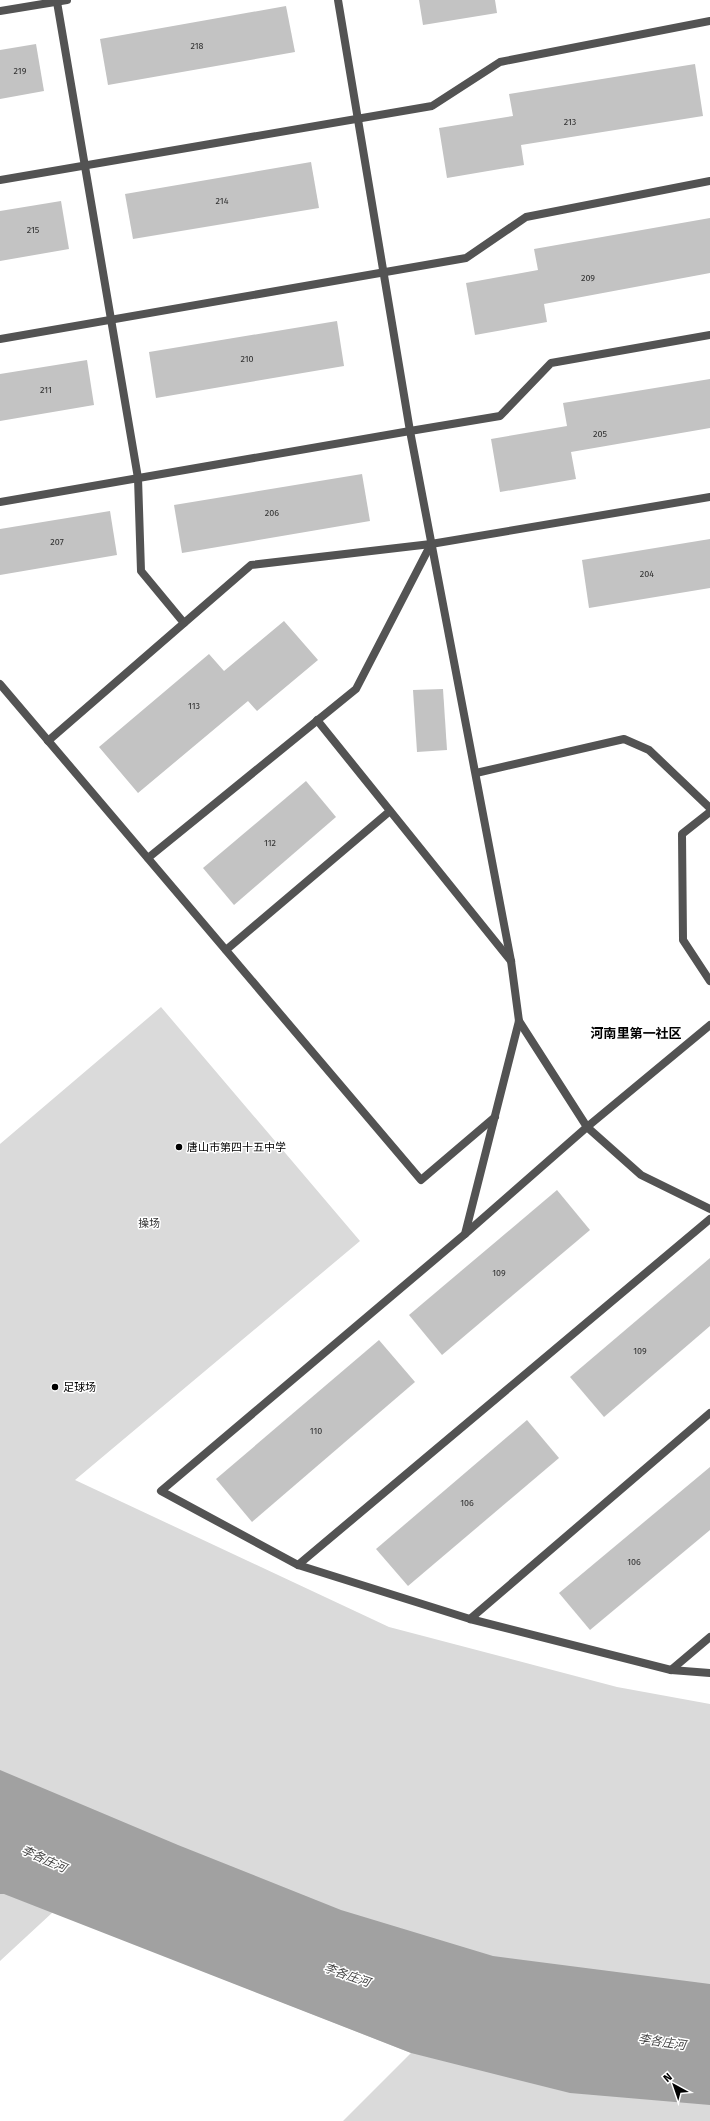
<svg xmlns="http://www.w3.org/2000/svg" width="710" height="2121" viewBox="0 0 710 2121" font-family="'Fira Sans','Noto Sans SC',sans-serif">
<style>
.green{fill:#dadada}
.water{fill:#a1a1a1}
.building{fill:#c3c3c3}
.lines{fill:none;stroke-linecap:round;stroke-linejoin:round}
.service{stroke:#535353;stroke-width:8}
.minor{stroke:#535353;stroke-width:8}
.poi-dot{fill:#000;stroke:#fff;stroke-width:1.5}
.labels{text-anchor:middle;stroke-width:3;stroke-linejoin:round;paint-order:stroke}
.number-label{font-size:9px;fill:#313131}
.poi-label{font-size:11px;fill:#000;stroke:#fff;text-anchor:start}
.park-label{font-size:11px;fill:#313131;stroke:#fff}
.water-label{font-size:12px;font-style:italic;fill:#424242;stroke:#fff}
.quarter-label{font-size:13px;font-weight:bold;fill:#000;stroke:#fff}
</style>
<rect width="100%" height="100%" fill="#fff"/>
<polygon class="green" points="161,1007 360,1241 75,1480 389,1627 617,1687 710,1704 710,2121 343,2121 411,2053 53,1912 0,1961 0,1144"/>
<polygon class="water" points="0,1770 178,1845 341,1910 493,1956 710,1984 710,2105 570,2093 411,2053 4,1894 0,1894"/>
<g class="building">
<polygon points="419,0 495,0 497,13 423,25"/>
<polygon points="286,6 295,52 108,85 100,39"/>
<polygon points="36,44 44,91 0,99 0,50"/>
<polygon points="695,64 703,116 521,145 524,165 447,178 439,128 513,116 509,94"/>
<polygon points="311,162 319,208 133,239 125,194"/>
<polygon points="61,201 69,249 0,261 0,211"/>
<polygon points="710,218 710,273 544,304 547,322 475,335 466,283 538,270 534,249"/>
<polygon points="337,321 344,366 156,398 149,352"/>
<polygon points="87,360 94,405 0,421 0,374"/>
<polygon points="710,379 710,428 571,452 576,479 500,492 491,439 567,426 563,403"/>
<polygon points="362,474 370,521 182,553 174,505"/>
<polygon points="110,511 117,555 0,575 0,529"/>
<polygon points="710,539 710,588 589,608 582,560"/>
<polygon points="284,621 318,660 257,711 248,701 138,793 99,747 209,654 224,671"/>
<polygon points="443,689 447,750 417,752 413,690"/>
<polygon points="306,781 336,817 234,905 203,868"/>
<polygon points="557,1190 590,1230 442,1355 409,1315"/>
<polygon points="710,1258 710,1326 604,1417 570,1377"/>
<polygon points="379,1340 415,1382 252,1522 216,1479"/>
<polygon points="527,1420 559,1458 408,1586 376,1549"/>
<polygon points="710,1467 710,1530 590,1630 559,1593"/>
</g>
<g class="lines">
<g class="service">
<polyline points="57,2 138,478 141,571 184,623"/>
<polyline points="0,11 67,0"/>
<polyline points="0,180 432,106 500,62 710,21"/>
<polyline points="0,339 466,258 526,217 710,181"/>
<polyline points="410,431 500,416 551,363 710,335"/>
<polyline points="0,684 421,1180 495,1117"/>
<polyline points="317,720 511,961"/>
<polyline points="48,741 251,565 431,544 710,497"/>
<polyline points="476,773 624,739 649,750 710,808"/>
<polyline points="710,812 682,834 683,940 710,981"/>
<polyline points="148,858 356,689 431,544"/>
<polyline points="226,950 390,811"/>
<polyline points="587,1127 710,1025"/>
<polyline points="298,1565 710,1219"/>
<polyline points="470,1619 710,1413"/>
<polyline points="671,1670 710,1637"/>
</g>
<g class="minor">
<polyline points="338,0 410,431 511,961 519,1021 465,1234 161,1491 298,1565 470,1619 671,1670 710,1673"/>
<polyline points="0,502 410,431"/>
<polyline points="519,1021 587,1127 641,1175 710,1209"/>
<polyline points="465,1234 587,1127"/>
</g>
</g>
<g class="poi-dot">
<circle cx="179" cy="1147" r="4"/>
<circle cx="55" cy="1387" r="4"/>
</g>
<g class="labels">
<g class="number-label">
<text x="197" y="49">218</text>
<text x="20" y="74">219</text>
<text x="570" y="125">213</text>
<text x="222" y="204">214</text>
<text x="33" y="233">215</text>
<text x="588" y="281">209</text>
<text x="247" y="362">210</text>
<text x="46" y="393">211</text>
<text x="600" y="437">205</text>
<text x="272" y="516">206</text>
<text x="57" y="545">207</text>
<text x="647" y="577">204</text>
<text x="194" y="709">113</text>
<text x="270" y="846">112</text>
<text x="499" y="1276">109</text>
<text x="640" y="1354">109</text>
<text x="316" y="1434">110</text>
<text x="467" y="1506">106</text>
<text x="634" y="1565">106</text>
</g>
<g class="poi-label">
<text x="187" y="1151">唐山市第四十五中学</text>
<text x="63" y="1391">足球场</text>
</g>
<g class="park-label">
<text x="149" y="1227">操场</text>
</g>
<g class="water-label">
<text transform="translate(44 1859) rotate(24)" y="4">李各庄河</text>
<text transform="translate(347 1975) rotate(19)" y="4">李各庄河</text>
<text transform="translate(662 2042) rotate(8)" y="4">李各庄河</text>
</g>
<g class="quarter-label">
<text x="636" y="1038">河南里第一社区</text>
</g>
</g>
<g transform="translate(674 2085) rotate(320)" stroke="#ffffff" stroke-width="3" paint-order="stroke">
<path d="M0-3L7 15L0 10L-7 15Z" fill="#000000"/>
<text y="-6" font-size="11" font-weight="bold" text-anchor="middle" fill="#000000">N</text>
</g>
</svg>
